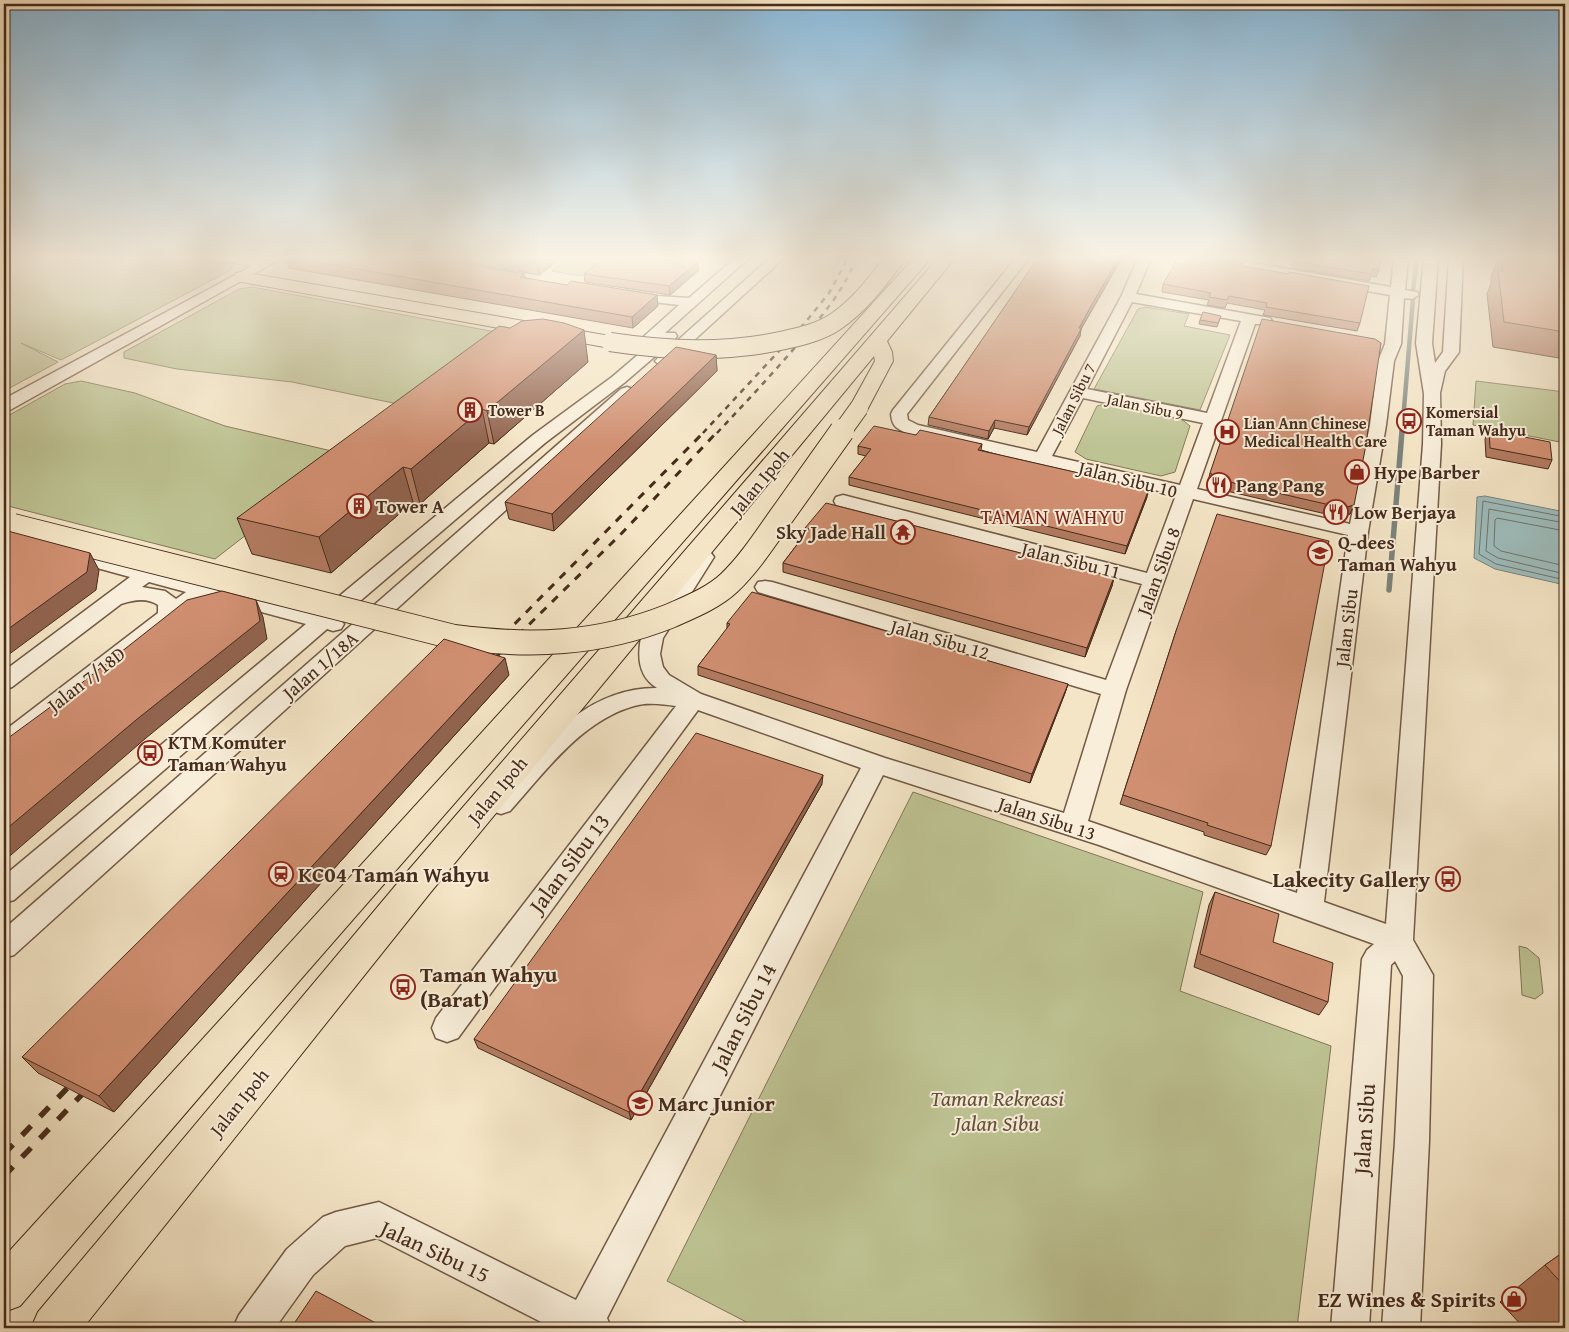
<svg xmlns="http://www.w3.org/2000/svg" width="1569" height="1332" viewBox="0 0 1569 1332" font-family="'Gentium Book Plus',serif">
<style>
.green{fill:#bec393;stroke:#827757}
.water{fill:#9ebdbd;stroke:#7b837c}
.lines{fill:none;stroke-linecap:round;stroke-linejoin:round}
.shore{stroke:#72746c;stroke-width:1}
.stream-far1{stroke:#7b837c;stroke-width:4.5}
.stream{stroke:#7b837c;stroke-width:5.5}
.minor-casing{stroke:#725a46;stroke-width:3}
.highway-casing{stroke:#462b1b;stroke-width:2}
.minor{fill:#f8eeda;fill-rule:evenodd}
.highway{fill:#f4e5c6;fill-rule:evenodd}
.rail-far3{stroke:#462b1b;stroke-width:2.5;stroke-dasharray:5.5 5.5;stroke-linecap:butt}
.rail-far2{stroke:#462b1b;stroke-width:3;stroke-dasharray:8 8;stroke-linecap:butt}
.rail-far1{stroke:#462b1b;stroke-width:4.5;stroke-dasharray:10 10;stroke-linecap:butt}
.rail{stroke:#462b1b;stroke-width:5.5;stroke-dasharray:13 13;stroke-linecap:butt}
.highway-bridge-far1-casing{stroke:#462b1b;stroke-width:20;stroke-linecap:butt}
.highway-bridge-casing{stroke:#462b1b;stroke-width:26;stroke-linecap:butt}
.highway-bridge-far1{stroke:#f4e5c6;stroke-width:18}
.highway-bridge{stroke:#f4e5c6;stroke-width:24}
.wall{fill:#b37b61;stroke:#462b1b}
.shaded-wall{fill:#92644f;stroke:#462b1b}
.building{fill:#d08f71;stroke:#462b1b}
.labels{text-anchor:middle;stroke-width:4;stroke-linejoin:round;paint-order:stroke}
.far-street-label{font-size:16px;fill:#462b1b;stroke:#f8eeda}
.far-poi-label{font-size:16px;font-weight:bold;fill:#462b1b;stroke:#f8eeda;text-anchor:start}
.poi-label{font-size:19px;font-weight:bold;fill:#462b1b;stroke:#f8eeda;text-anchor:start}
.street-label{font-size:19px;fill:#462b1b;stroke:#f8eeda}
.neighbourhood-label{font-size:20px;letter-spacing:1px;fill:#7a1f14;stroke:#f8eeda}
.near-street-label{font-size:22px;fill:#462b1b;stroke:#f8eeda}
.near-poi-label{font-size:22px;font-weight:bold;fill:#462b1b;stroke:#f8eeda;text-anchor:start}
.near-park-label{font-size:22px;font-style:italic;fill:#645139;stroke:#f8eeda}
</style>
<rect width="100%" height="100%" fill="#f4e5c6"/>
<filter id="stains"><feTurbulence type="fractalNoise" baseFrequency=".004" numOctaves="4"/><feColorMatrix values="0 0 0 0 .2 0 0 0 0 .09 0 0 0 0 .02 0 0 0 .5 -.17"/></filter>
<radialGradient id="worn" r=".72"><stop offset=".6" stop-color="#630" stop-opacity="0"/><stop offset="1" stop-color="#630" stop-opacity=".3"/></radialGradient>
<g class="green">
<polygon points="4,258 195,258 232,265 231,270 61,360 21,343 58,362 4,391 4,340 9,338 4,338"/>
<polygon points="568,258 602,258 581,276 552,271"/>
<polygon points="252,287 507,334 398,404 292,382 177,369 124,358 124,352 239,289"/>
<polygon points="1145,307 1189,314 1184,326 1230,335 1200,410 1094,389 1138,309"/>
<polygon points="81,381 135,393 225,426 336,452 339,463 215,559 4,505 4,418 65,384"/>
<polygon points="1476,381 1565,392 1565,443 1473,425"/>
<polygon points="1109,403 1180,418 1190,426 1175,472 1161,476 1086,459 1075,452 1097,406"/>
<polygon points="913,792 1203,892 1180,991 1331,1046 1297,1328 758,1328 667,1281"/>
<polygon points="1519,946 1527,948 1539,958 1543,993 1535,999 1522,995"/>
</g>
<polygon class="water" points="1485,496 1565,512 1565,585 1495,569 1474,558 1477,497"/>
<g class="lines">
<g class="shore">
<polyline points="1565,517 1483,501 1479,554 1496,564 1565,580"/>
<polyline points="1565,523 1489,509 1486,551 1498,558 1565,574"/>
<polyline points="1565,531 1497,518 1495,520 1494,546 1501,551 1565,566"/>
</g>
<g class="stream-far1">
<polyline points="1413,291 1417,258"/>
<polyline points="1402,433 1413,299"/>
</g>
<polyline class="stream" points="1389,590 1402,431"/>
<defs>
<g id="minor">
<polygon points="224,258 282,258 10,410 4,411 4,399 252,266 225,261"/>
<path d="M735 258H749L665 333H675L677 336 675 339 624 383 545 443 339 619 344 624 341 629 333 631 327 629 14 900 4 903V876L306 624 206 597 13 750 4 753V731L158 613V605C147 597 133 600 121 604L12 687 4 690V671L130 577 57 557 54 553 57 549 64 547 319 613 533 435 612 377 653 342H644L641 339 679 305 627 299 622 298 620 295 622 292 627 291 657 296 689 298ZM149 582 186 592 176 599 165 591 142 587Z"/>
<polygon points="770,258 784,258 668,364 658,364 655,361 658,358"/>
<path d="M1016 258H1029L907 414 908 420 918 425 1037 452 1121 297 1138 258H1151L1136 294 1270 318 1272 321 1270 324H1255L1197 489 1350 524 1370 425 1378 361 1385 344 1390 295 1199 262 1193 258H1224L1391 287 1394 258H1408L1405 290 1417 292 1419 295 1412 299 1404 298 1401 344 1394 361 1386 425 1368 532 1324 902 1386 924 1423 444 1424 394 1416 343 1424 258H1438L1432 343 1435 363 1443 352 1449 258H1463L1459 352 1445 371 1440 393 1441 444 1413 940 1433 975 1429 1141 1420 1328H1382L1395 1141 1403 976 1395 961 1391 965 1369 1328H1331L1362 959 1367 950 1374 944 1099 845 883 775 607 1318 611 1328H553L377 1238 345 1246 313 1275 275 1328H233L239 1315 287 1249 323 1217 336 1212 379 1202 576 1300 861 768 698 710 458 1038 447 1042 436 1038 432 1028 436 1018 676 706C662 704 647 702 634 706 581 721 545 772 510 811L501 814 492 811 488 804 492 797C537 749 585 687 657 688 639 677 637 658 641 638L697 553 704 551 711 553 714 557 663 638 660 654 663 667 669 675 701 694 885 758 1064 813 1101 694 758 592 755 587 758 582 765 581 772 582 1106 680 1142 584 836 505 834 501 836 497 843 495 1147 573 1176 495 906 433C896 428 892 426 891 414L893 410ZM1132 302 1241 321 1207 413 1087 389ZM1083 398 1203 423 1180 485 1052 456ZM1193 499 1348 535 1297 893 1088 821 1126 690Z"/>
<polygon points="627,387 633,389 635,392 633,395 14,955 4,958 4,929 621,389"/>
</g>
<g id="highway">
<polygon points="914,258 931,258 301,979 20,1306 4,1312 4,1257"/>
<polygon points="938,258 955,258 887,341 892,352 893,361 866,412 859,414 852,412 849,408 875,361 874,356 430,893 83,1328 31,1328 38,1312 406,873"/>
<polygon points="242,272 610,336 617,338 619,342 617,346 610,348 236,281 234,277 236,273"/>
</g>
</defs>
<use href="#minor" class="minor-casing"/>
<use href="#highway" class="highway-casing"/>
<use href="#minor" class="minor"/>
<use href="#highway" class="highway"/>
<g class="rail-far3">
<polyline points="703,433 804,324 829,293 848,258"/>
<path d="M717 433C748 400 779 367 808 332 827 310 846 286 856 258"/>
</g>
<g class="rail-far2">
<polyline points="481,658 705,431"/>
<polyline points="495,658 622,533 718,431"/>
</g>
<g class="rail-far1">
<polyline points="477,662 482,657"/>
<polyline points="487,666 496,657"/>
</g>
<g class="rail">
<polyline points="4,1154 77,1078"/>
<polyline points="4,1176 90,1086"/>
</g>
<defs>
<g id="highway-bridge-far1">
<path d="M610 342C669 351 726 353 785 340 802 336 820 332 835 322 859 306 878 281 895 258"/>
<polyline points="841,433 859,408"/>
</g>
<path id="highway-bridge" d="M13 526 454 637C531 647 597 645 670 616 690 607 713 598 729 583 751 562 767 536 785 511 804 484 823 458 842 431"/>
</defs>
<use href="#highway-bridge-far1" class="highway-bridge-far1-casing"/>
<use href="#highway-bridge" class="highway-bridge-casing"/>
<use href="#highway-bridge-far1" class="highway-bridge-far1"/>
<use href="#highway-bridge" class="highway-bridge"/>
</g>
<g class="wall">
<polygon points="286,258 430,258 524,274 525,278 658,306 633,328 289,268"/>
<polygon points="442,258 554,258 555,263 539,275"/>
<polygon points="1038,258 1122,258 1081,329 1080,336 1027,435 994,428 988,439 928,425 929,417"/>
<polygon points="1294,258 1379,270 1376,277 1371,276 1369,281 1291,268"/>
<polygon points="1496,258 1557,258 1557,262 1565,263 1565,359 1493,347 1487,294 1491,284 1491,277 1496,264"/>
<polygon points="622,262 699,270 670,295 585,282 584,274"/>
<polygon points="1242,267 1360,323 1357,331 1263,315 1265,310 1227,303 1225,308 1207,305 1209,300 1162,292 1163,284"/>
<polygon points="1220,319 1217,327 1199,324 1200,320"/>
<polygon points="1381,343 1350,514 1339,517 1218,489 1208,482 1210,473"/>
<polygon points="716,355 717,371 554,531 509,519 505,502"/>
<polygon points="588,362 494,444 489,443 420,504 413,502 331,573 252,554 237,518"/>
<polygon points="1489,430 1552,460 1548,469 1486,457 1485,439"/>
<polygon points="916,435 982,444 981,450 1147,497 1125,554 849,485 849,477 866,456 858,454 858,446"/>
<polygon points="805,528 1114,577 1112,586 1085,657 783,572 783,563 805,534"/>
<polygon points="727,623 1068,684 1065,693 1030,783 698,675 698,666 727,629"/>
<polygon points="1177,628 1271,846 1266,855 1204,835 1204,832 1120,804"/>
<polygon points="509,675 114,1112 38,1073 22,1057"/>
<polygon points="822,784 631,1120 478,1048 474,1039"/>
<polygon points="1215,892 1273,942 1328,1002 1319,1015 1194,967 1209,905"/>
<polygon points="1565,1251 1565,1328 1524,1328 1500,1302 1545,1265"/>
</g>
<g class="shaded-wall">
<polygon points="545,258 554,258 555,263 539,275 537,264"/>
<polygon points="1119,258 1122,258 1081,329 1080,336 1027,435 1029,427 1079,328 1091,306"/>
<polygon points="698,262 699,270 670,295 669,286"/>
<polygon points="657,295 658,306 633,328 632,317"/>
<polygon points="584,330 588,362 494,444 487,411"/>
<polygon points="716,355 717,371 554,531 552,514"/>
<polygon points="482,409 489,443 420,504 411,469"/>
<polygon points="995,420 994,428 988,439 989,431"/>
<polygon points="403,467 413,502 331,573 319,537"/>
<polygon points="1149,489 1147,497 1125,554 1127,546"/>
<polygon points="1354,505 1350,514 1339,517 1343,508"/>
<polygon points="90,553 99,570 96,590 4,658 4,632"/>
<polygon points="1114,577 1112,586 1085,657 1087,648"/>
<polygon points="256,600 263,617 267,639 146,738 4,861 4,831"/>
<polygon points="505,658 509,675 114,1112 99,1096"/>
<polygon points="1068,684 1065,693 1030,783 1032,774"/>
<polygon points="823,775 822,784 631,1120 629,1112"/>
</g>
<g class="building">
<polygon points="294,258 430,258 524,274 520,277 567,285 571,281 657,295 632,317"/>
<polygon points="504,258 545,258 537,264"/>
<polygon points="626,258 675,258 698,262 669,286 584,274 603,259 622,262"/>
<polygon points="1038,258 1119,258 1091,306 1079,328 1081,329 1029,427 995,420 989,431 929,417"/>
<polygon points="1178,258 1210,258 1243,264 1242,266 1289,274 1289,272 1369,286 1360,323 1266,307 1267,303 1229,296 1227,300 1209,297 1211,293 1163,284"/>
<polygon points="1294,258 1381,258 1379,270 1373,269 1372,274 1293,261"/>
<polygon points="1501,258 1557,258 1557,262 1565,263 1565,332 1504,322 1498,270 1503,271"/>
<polygon points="1203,312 1221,316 1218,323 1200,320"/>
<polygon points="543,319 564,323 584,330 487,411 482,409 411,469 403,467 319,537 237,518 499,326 510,328 522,321"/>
<polygon points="1262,319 1375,339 1381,343 1365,450 1354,505 1343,508 1221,480 1210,473"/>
<polygon points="676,347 716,355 552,514 505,502"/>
<polygon points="874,426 916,435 920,430 982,444 978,450 1149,489 1127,546 849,477 871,449 858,446"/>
<polygon points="1489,430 1550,442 1552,460 1490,448"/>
<polygon points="826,503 1114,577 1087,648 783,563 809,529 805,528"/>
<polygon points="1217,514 1329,541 1271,846 1207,825 1208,823 1123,795 1177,628"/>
<polygon points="4,530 90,553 87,572 4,632"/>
<polygon points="222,591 256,600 260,621 136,720 4,831 4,741 60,700 187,600"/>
<polygon points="752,592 1068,684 1032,774 698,666 730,624 727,623"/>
<polygon points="444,639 505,658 99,1096 22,1057"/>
<polygon points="696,733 823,775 629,1112 474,1039"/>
<polygon points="1215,892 1279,914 1273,942 1333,963 1328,1002 1200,954"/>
<polygon points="1565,1251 1565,1287 1545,1265"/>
<polygon points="316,1291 385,1328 291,1328"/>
<polygon points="1561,1308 1565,1309 1565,1328 1562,1328"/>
</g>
<linearGradient id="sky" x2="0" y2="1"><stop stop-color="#8ab8d7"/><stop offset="0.58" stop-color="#faf3e5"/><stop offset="1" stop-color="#faf3e5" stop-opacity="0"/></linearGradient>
<rect width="1569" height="445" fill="url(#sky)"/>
<defs>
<symbol id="building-ring" viewBox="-11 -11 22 22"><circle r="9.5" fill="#f8eeda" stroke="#8f2418" stroke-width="1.5"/><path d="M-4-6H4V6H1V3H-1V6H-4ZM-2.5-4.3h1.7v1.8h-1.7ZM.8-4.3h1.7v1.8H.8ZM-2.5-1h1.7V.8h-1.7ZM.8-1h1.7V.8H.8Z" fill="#8f2418"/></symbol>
<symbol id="bus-ring" viewBox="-11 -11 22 22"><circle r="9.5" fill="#f8eeda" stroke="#8f2418" stroke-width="1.5"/><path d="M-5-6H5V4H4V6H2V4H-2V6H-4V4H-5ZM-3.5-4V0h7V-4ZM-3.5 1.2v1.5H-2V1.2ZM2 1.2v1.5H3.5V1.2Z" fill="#8f2418"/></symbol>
<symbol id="hospital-ring" viewBox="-11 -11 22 22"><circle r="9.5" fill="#f8eeda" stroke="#8f2418" stroke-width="1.5"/><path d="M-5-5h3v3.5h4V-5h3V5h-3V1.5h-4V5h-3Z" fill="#8f2418"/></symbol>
<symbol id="shop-ring" viewBox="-11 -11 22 22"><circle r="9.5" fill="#f8eeda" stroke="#8f2418" stroke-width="1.5"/><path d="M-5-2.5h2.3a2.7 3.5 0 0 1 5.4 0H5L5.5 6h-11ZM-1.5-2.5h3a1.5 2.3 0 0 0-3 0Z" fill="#8f2418"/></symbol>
<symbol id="restaurant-ring" viewBox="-11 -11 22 22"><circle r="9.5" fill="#f8eeda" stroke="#8f2418" stroke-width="1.5"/><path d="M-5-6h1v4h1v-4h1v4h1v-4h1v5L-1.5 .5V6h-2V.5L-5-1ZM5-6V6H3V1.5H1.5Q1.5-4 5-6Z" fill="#8f2418"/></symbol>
<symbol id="temple-ring" viewBox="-11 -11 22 22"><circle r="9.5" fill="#f8eeda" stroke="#8f2418" stroke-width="1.5"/><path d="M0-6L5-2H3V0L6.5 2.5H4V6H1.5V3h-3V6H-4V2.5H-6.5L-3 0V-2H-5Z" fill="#8f2418"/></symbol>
<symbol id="school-ring" viewBox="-11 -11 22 22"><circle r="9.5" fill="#f8eeda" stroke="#8f2418" stroke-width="1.5"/><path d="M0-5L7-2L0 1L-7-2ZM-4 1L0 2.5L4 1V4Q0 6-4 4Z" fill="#8f2418"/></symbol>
<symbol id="station-ring" viewBox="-11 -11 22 22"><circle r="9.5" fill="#f8eeda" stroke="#8f2418" stroke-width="1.5"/><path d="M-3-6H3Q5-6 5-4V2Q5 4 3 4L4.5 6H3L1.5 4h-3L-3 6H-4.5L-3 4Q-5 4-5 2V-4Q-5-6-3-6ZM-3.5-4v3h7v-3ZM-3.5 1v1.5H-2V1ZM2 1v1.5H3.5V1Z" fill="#8f2418"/></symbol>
</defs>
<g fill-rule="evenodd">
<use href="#building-ring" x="456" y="396" width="28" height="28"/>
<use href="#bus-ring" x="1395" y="407" width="28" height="28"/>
<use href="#hospital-ring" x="1213" y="418" width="28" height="28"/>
<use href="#shop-ring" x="1343" y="458" width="28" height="28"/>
<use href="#restaurant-ring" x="1205" y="471" width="28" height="28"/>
<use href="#building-ring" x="345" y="492" width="28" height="28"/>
<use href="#restaurant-ring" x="1322" y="498" width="28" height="28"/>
<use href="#temple-ring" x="889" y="518" width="28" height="28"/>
<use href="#school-ring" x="1306" y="539" width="28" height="28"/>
<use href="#bus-ring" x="136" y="739" width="28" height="28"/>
<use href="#station-ring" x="267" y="860" width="28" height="28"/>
<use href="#bus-ring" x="1434" y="865" width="28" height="28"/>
<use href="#bus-ring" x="389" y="973" width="28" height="28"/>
<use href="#school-ring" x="626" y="1089" width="28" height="28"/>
<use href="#shop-ring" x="1500" y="1285" width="28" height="28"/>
</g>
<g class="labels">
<g class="far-street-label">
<text transform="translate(1073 399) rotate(-63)" y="6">Jalan Sibu 7</text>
<text transform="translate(1145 406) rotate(12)" y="6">Jalan Sibu 9</text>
</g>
<g class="far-poi-label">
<text x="488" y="416">Tower B</text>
<text x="1426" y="418">Komersial<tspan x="1426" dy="18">Taman Wahyu</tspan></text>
<text x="1244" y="429">Lian Ann Chinese<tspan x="1244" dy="18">Medical Health Care</tspan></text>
</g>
<g class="poi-label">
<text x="1374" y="479">Hype Barber</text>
<text x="1236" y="492">Pang Pang</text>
<text x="376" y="513">Tower A</text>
<text x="1354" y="519">Low Berjaya</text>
<text x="886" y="539" text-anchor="end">Sky Jade Hall</text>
<text x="1338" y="549">Q-dees<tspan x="1338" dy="22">Taman Wahyu</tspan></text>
<text x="168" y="749">KTM Komuter<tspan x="168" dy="22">Taman Wahyu</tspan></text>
</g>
<g class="street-label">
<text transform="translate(1128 479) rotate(14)" y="7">Jalan Sibu 10</text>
<text transform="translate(759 482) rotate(-50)" y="7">Jalan Ipoh</text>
<text transform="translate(1071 560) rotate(14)" y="7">Jalan Sibu 11</text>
<text transform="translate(1158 571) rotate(-70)" y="7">Jalan Sibu 8</text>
<text transform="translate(1346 628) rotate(-83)" y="7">Jalan Sibu</text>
<text transform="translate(940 639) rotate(16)" y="7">Jalan Sibu 12</text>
<text transform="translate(320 665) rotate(-41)" y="7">Jalan 1/18A</text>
<text transform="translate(86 679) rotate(-38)" y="7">Jalan 7/18D</text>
<text transform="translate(497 790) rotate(-50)" y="7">Jalan Ipoh</text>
<text transform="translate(1047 818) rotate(18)" y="7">Jalan Sibu 13</text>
<text transform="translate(239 1102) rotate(-51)" y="7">Jalan Ipoh</text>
</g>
<g class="neighbourhood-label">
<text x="1053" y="524">TAMAN WAHYU</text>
</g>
<g class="near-street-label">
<text transform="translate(569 863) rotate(-53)" y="8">Jalan Sibu 13</text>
<text transform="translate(743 1017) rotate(-63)" y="8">Jalan Sibu 14</text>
<text transform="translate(1364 1129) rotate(-86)" y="8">Jalan Sibu</text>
<text transform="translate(435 1251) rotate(25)" y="8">Jalan Sibu 15</text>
</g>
<g class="near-poi-label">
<text x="298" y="882">KC04 Taman Wahyu</text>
<text x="1430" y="887" text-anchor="end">Lakecity Gallery</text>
<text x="420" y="982">Taman Wahyu<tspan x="420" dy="25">(Barat)</tspan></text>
<text x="658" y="1111">Marc Junior</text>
<text x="1496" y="1307" text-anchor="end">EZ Wines &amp; Spirits</text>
</g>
<g class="near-park-label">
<text x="997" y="1106">Taman Rekreasi<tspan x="997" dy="25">Jalan Sibu</tspan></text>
</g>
</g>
<rect width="1569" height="1332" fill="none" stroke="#f4e5c6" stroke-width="20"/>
<rect x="5" y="5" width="1559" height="1322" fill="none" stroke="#462b1b" stroke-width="2.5"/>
<rect x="10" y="10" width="1549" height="1312" fill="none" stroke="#462b1b"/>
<rect width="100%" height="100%" filter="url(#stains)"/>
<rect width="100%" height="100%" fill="url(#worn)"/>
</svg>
